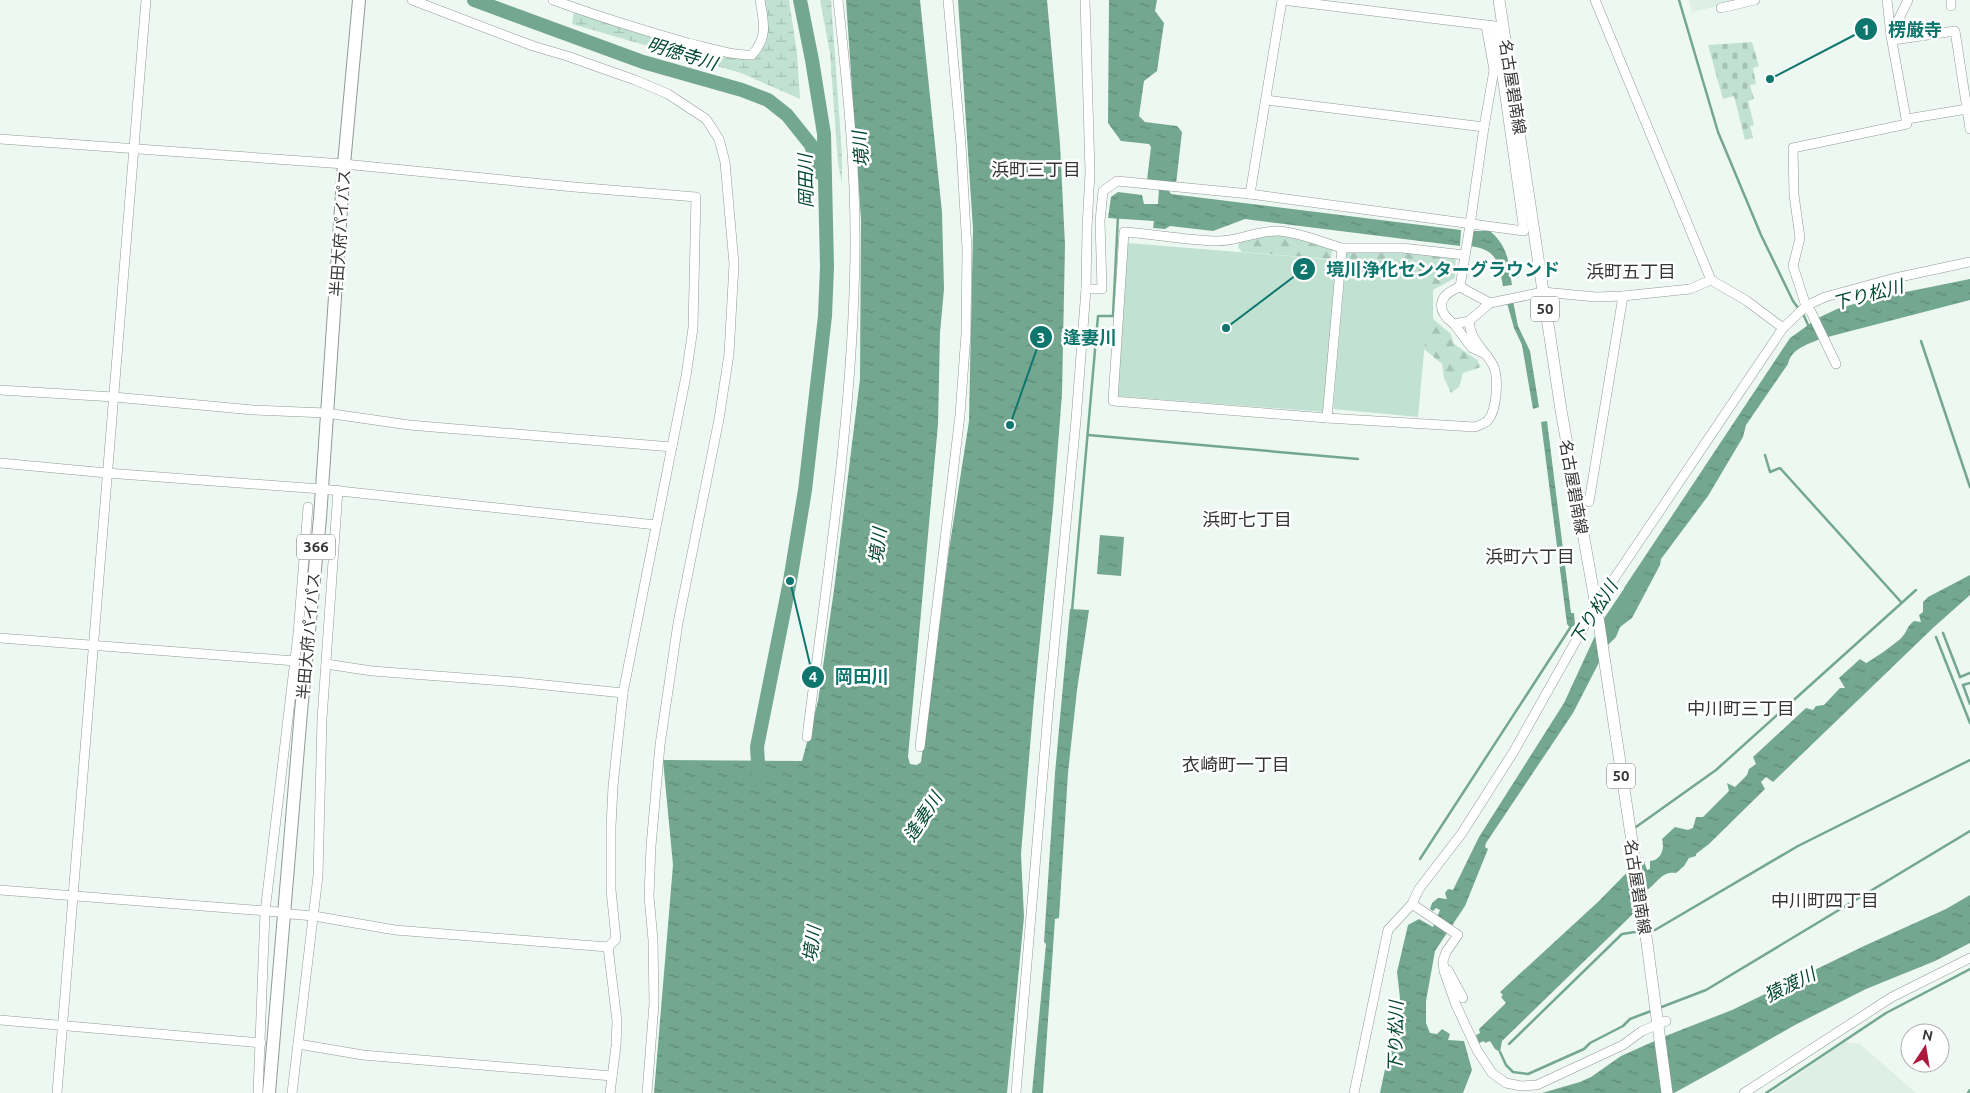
<svg xmlns="http://www.w3.org/2000/svg" width="1970" height="1093" viewBox="0 0 1970 1093" font-family="Ubuntu,'Noto Sans JP',sans-serif">
<style>
.built{fill:#ddefe6}
.forest{fill:url(#forest-firs)}
.wetland{fill:url(#wetland-marsh)}
.cemetery{fill:url(#cemetery-stones)}
.pitch{fill:#c1e2d2}
.water{fill:url(#water-ripples)}
.lines{fill:none;stroke-linecap:round;stroke-linejoin:round}
.stream{stroke:#73a78f;stroke-width:2.5}
.river{stroke:#73a78f;stroke-width:14}
.minor-casing{stroke:#919a96;stroke-width:10}
.major-casing{stroke:#919a96;stroke-width:12}
.highway-casing{stroke:#919a96;stroke-width:14}
.minor{stroke:#fff;stroke-width:9}
.major{stroke:#fff;stroke-width:11}
.highway{stroke:#fff;stroke-width:12}
.labels{text-anchor:middle;stroke-width:5;stroke-linejoin:round;paint-order:stroke}
.shield{fill:#fff;stroke:#717372;stroke-width:1}
.shield-label{font-size:15px;font-weight:bold;fill:#343735}
.street-label{font-size:16px;fill:#343735;stroke:#fff}
.water-label{font-size:18px;font-style:italic;fill:#004831;stroke:#fff}
.neighbourhood-label{font-size:18px;fill:#343735;stroke:#fff}
.leader{fill:none;stroke:#0f766e;stroke-width:2}
.callout-dot{fill:#0f766e;stroke:#fff;stroke-width:2}
.mark-label{font-size:15px;text-anchor:middle;font-weight:bold;fill:#fff}
.callout-label{font-size:18px;text-anchor:middle;font-weight:bold;fill:#0f766e;stroke:#fff;stroke-width:5;stroke-linejoin:round;paint-order:stroke}
</style>
<defs>
<pattern id="forest-firs" width="22" height="20" patternUnits="userSpaceOnUse" patternTransform="scale(1.25)"><rect width="22" height="20" fill="#c1e2d2"/><path d="M5 1l3.5 6h-7zM16 11l3.5 6h-7z" fill="#a6c2b5"/></pattern>
<pattern id="wetland-marsh" width="20" height="14" patternUnits="userSpaceOnUse" patternTransform="scale(1.25)"><rect width="20" height="14" fill="#c1e2d2"/><path d="M1 5h8M5 5V1M11 12h8M15 12V8" fill="none" stroke="#a6c2b5"/></pattern>
<pattern id="cemetery-stones" width="16" height="16" patternUnits="userSpaceOnUse" patternTransform="scale(1.25)"><rect width="16" height="16" fill="#c1e2d2"/><path d="M2 7V4a2 2 0 0 1 4 0v3zM10 15v-3a2 2 0 0 1 4 0v3z" fill="#a6c2b5"/></pattern>
<pattern id="water-ripples" width="26" height="14" patternUnits="userSpaceOnUse" patternTransform="scale(1.25)"><rect width="26" height="14" fill="#73a78f"/><path d="M2 4q2-2 4 0t4 0M15 11q2-2 4 0t4 0" fill="none" stroke="#5f8976"/></pattern>
</defs>
<rect width="100%" height="100%" fill="#eef8f3"/>
<g class="built">
<polygon points="1689,0 1744,0 1692,12"/>
<polygon points="1845,1042 1860,1044 1916,1093 1771,1093"/>
</g>
<g class="forest">
<polygon points="1279,231 1330,245 1332,250 1331,259 1242,252 1238,247 1240,238"/>
<polygon points="1345,248 1456,254 1455,278 1433,290 1433,319 1451,334 1454,344 1477,360 1481,367 1463,373 1459,387 1451,393 1444,378 1442,364 1424,349 1430,278 1345,271"/>
</g>
<g class="wetland">
<polygon points="763,0 789,0 797,53 800,99 741,73 572,24 574,12 741,55 761,45"/>
<polygon points="820,0 831,0 842,155 842,183 838,163 830,53"/>
</g>
<polygon class="cemetery" points="1752,42 1759,66 1753,68 1756,84 1750,85 1754,99 1748,101 1754,125 1750,126 1753,138 1745,140 1734,96 1723,99 1708,45"/>
<g class="pitch">
<polygon points="1128,243 1336,260 1324,412 1116,396"/>
<polygon points="1345,271 1431,278 1418,417 1333,409"/>
</g>
<g class="water">
<polygon points="846,0 920,0 942,212 944,289 940,333 938,424 908,757 910,764 917,765 921,762 949,550 969,421 973,229 958,0 1047,0 1060,144 1065,245 1062,394 1053,509 1034,699 1021,854 1024,917 1007,1093 654,1093 673,865 663,760 802,761 818,701 834,590 860,379 861,220"/>
<polygon points="1109,0 1157,0 1155,11 1164,23 1157,71 1144,81 1139,116 1145,122 1177,126 1182,132 1176,184 1147,180 1151,147 1149,144 1121,141 1108,123"/>
<polygon points="1159,189 1169,191 1171,194 1461,230 1460,246 1245,219 1213,231 1170,226 1165,229 1153,228 1154,221 1108,218 1111,197 1118,192 1142,195 1144,204 1158,204"/>
<path d="M1473 231H1490C1509 248 1508 261 1512 285L1503 286C1498 262 1498 250 1470 246Z"/>
<path d="M1970 279V300L1820 339C1808 344 1791 349 1788 364L1746 425 1743 437 1708 496 1661 559 1660 565 1632 618 1620 627 1616 637 1608 645 1573 713 1486 843 1485 847 1488 849 1465 906 1435 951 1426 1001V1023L1430 1033 1437 1034 1442 1029 1450 1034 1448 1040 1464 1041 1472 1070 1463 1093H1380L1400 998 1397 972 1408 925 1419 919 1433 927 1440 910 1436 908 1433 911 1430 909 1432 903 1438 898 1447 899 1445 893 1448 889 1453 890 1479 837 1564 703 1594 638 1607 622 1621 612 1625 604 1624 588 1790 338 1818 318 1837 309 1871 299Z"/>
<polygon points="1513,301 1518,326 1530,351 1539,407 1533,409 1522,345 1514,328 1507,303"/>
<polygon points="1547,421 1571,613 1574,613 1575,625 1570,628 1567,624 1541,422"/>
<polygon points="1100,535 1124,537 1121,576 1097,574"/>
<path d="M1970 575V595L1934 627 1773 782 1766 777 1761 782 1765 789 1709 844 1696 854V856L1689 858 1684 866 1676 873C1661 871 1658 883 1647 890V903L1636 911 1502 1041 1500 1052 1495 1049 1490 1041 1485 1043 1484 1041 1479 1043 1476 1035 1480 1033 1479 1029 1506 1003 1501 997 1503 995 1500 992 1599 901 1640 859 1644 861 1647 870 1650 869V861C1661 860 1665 849 1662 839L1675 827 1688 830 1693 828 1696 817H1703L1729 791 1727 783 1735 787 1747 775 1749 769 1756 764 1753 757 1806 708 1813 710 1816 706 1824 705 1840 688H1845L1839 678 1860 659 1866 663C1868 663 1901 640 1902 637 1908 631 1906 627 1914 621L1921 622 1919 615 1923 612V602L1928 597Z"/>
<polygon points="1070,609 1089,610 1077,690 1068,773 1059,918 1055,919 1043,1093 1032,1093 1046,944 1044,942 1055,773"/>
<polygon points="1970,895 1970,943 1935,961 1866,989 1795,1025 1725,1065 1674,1093 1542,1093 1580,1082 1591,1077 1621,1056 1668,1035 1732,1010 1864,946 1946,909"/>
</g>
<g class="lines">
<g class="stream">
<polyline points="1679,0 1718,132 1761,235 1793,301 1804,316 1809,327"/>
<polyline points="1921,341 1970,487"/>
<polyline points="1088,435 1358,459"/>
<polyline points="1765,455 1770,472 1780,468 1901,602"/>
<polyline points="1072,611 1098,316 1113,316 1118,216"/>
<polyline points="1943,633 1960,677"/>
<polyline points="1936,637 1970,723"/>
<polyline points="1960,677 1970,673"/>
<polyline points="1963,685 1970,704"/>
<polyline points="1963,685 1970,683"/>
<polyline points="1636,827 1716,770 1916,590"/>
<polyline points="1420,859 1570,628"/>
<polyline points="1650,930 1655,930 1798,846 1970,760"/>
<polyline points="1659,1008 1706,990 1970,831"/>
<polyline points="1509,1044 1622,934 1642,931"/>
<polyline points="1500,1052 1506,1065 1513,1072 1528,1074 1584,1049 1590,1043 1623,1026 1630,1019 1651,1011"/>
<polyline points="1766,1093 1886,1013 1970,969"/>
<polyline points="1968,1093 1970,1090"/>
</g>
<g class="river">
<polyline points="474,0 643,62 742,90 768,100 787,115 811,145 820,173"/>
<polyline points="1602,634 1635,585"/>
<polyline points="759,779 757,747 790,581 805,490 825,316 827,267 824,134 812,60 800,0"/>
</g>
<defs>
<g id="minor">
<polyline points="412,0 533,46 567,56 635,80 668,94 706,119 719,139 725,162 734,264 729,354 719,419 678,623 660,745 651,846 649,896 653,940 654,1004 647,1093"/>
<path d="M553 0C597 16 642 30 688 43 709 48 730 55 752 55 768 37 764 23 760 0"/>
<polyline points="1282,0 1250,194 1524,231 1495,26 1282,0"/>
<polyline points="1595,0 1711,280 1747,301 1783,328"/>
<polyline points="1951,0 1951,6"/>
<polyline points="1721,8 1755,0"/>
<path d="M1486 26 1494 70 1484 127 1470 225 1460 287C1438 295 1435 310 1454 324L1469 321 1490 303 1543 292 1596 297 1623 296 1690 289 1711 280"/>
<polyline points="1891,35 1908,0"/>
<polyline points="1893,40 1955,31 1967,109 1907,119"/>
<polyline points="1266,100 1484,127"/>
<polyline points="1967,109 1970,129"/>
<polyline points="0,139 344,164 574,187 696,197 693,328 686,376 623,693 613,786 611,827 611,890 616,939 608,947"/>
<path d="M1342 248C1321 242 1301 233 1279 231 1257 230 1237 242 1215 241 1185 240 1154 234 1124 232L1113 401 1327 418 1475 427C1479 425 1485 424 1488 420 1497 410 1499 377 1493 365 1484 349 1470 340 1469 321"/>
<polyline points="1460,287 1490,303"/>
<polyline points="1086,289 1102,289 1100,221 1103,191 1117,181 1250,194"/>
<polyline points="1454,324 1472,348 1483,353"/>
<polyline points="1836,364 1811,312 1806,306 1793,266 1800,238 1794,195 1793,148 1907,124 1891,36 1887,0"/>
<polyline points="0,390 114,397 253,410 326,413 409,425 672,447"/>
<polyline points="1327,418 1342,248 1402,248 1465,255"/>
<polyline points="0,463 107,473 321,489 656,525"/>
<polyline points="1589,502 1623,296"/>
<polyline points="0,638 295,661"/>
<polyline points="326,664 372,671 516,682 623,693"/>
<path d="M807 737C827 576 853 415 855 252 856 168 847 83 838 0"/>
<polyline points="920,747 960,415 966,334 967,249 961,145 948,0"/>
<polyline points="0,890 278,912"/>
<polyline points="1412,904 1458,935 1446,952 1443,961 1444,971 1456,1005 1477,1050 1492,1073 1506,1083 1521,1086 1537,1085 1623,1045 1642,1031 1666,1021"/>
<polyline points="290,914 314,916 395,930 608,947"/>
<polyline points="608,947 617,1021 616,1046 610,1093"/>
<polyline points="1448,970 1463,998"/>
<polyline points="0,1020 261,1043"/>
<polyline points="298,1044 363,1055 612,1076"/>
<polyline points="57,1093 146,0"/>
<polyline points="258,1093 265,912 298,634 308,507"/>
<polyline points="292,1093 318,876 322,719 338,490"/>
<polyline points="1016,1093 1049,701 1076,420 1086,289 1087,228 1090,172 1085,0"/>
<polyline points="1354,1093 1388,930 1412,904 1419,889 1462,833 1514,751 1595,607 1783,328 1806,306 1825,297 1895,278 1970,262"/>
<polyline points="1744,1093 1892,997 1970,958"/>
</g>
<polyline id="major" points="1499,0 1561,410 1598,617 1644,921 1667,1093"/>
<polyline id="highway" points="269,1093 301,712 320,518 344,164 359,0"/>
</defs>
<use href="#minor" class="minor-casing"/>
<use href="#major" class="major-casing"/>
<use href="#highway" class="highway-casing"/>
<use href="#minor" class="minor"/>
<use href="#major" class="major"/>
<use href="#highway" class="highway"/>
</g>
<g class="labels">
<g class="shield">
<rect x="1531" y="296.5" width="28" height="25" rx="4"/>
<rect x="297" y="534.5" width="38" height="25" rx="4"/>
<rect x="1607" y="763.5" width="28" height="25" rx="4"/>
</g>
<g class="shield-label">
<text x="1545" y="314">50</text>
<text x="316" y="552">366</text>
<text x="1621" y="781">50</text>
</g>
<g class="street-label">
<text transform="translate(1513 87) rotate(81)" y="6">名古屋碧南線</text>
<text transform="translate(340 233) rotate(-86)" y="6">半田大府パイパス</text>
<text transform="translate(1574 487) rotate(80)" y="6">名古屋碧南線</text>
<text transform="translate(308 636) rotate(-85)" y="6">半田大府パイパス</text>
<text transform="translate(1638 887) rotate(81)" y="6">名古屋碧南線</text>
</g>
<g class="water-label">
<text transform="translate(682 54) rotate(17)" y="6">明徳寺川</text>
<text transform="translate(861 149) rotate(-95)" y="6">境川</text>
<text transform="translate(806 181) rotate(-91)" y="6">岡田川</text>
<text transform="translate(1868 295) rotate(-15)" y="6">下り松川</text>
<text transform="translate(878 546) rotate(-83)" y="6">境川</text>
<text transform="translate(1594 613) rotate(-58)" y="6">下り松川</text>
<text transform="translate(923 817) rotate(-57)" y="6">逢妻川</text>
<text transform="translate(812 944) rotate(-82)" y="6">境川</text>
<text transform="translate(1790 985) rotate(-26)" y="6">猿渡川</text>
<text transform="translate(1396 1037) rotate(-89)" y="6">下り松川</text>
</g>
<g class="neighbourhood-label">
<text x="1036" y="176">浜町三丁目</text>
<text x="1631" y="278">浜町五丁目</text>
<text x="1247" y="526">浜町七丁目</text>
<text x="1530" y="563">浜町六丁目</text>
<text x="1741" y="715">中川町三丁目</text>
<text x="1236" y="771">衣崎町一丁目</text>
<text x="1825" y="907">中川町四丁目</text>
</g>
</g>
<path class="leader" d="M1770 79L1866 29M1226 328L1304 269M1010 425L1041 337M790 581L813 677"/>
<g class="callout-dot">
<circle cx="1770" cy="79" r="5"/>
<circle cx="1226" cy="328" r="5"/>
<circle cx="1010" cy="425" r="5"/>
<circle cx="790" cy="581" r="5"/>
<circle cx="1866" cy="29" r="12"/>
<circle cx="1304" cy="269" r="12"/>
<circle cx="1041" cy="337" r="12"/>
<circle cx="813" cy="677" r="12"/>
</g>
<g class="mark-label">
<text x="1866" y="35">1</text>
<text x="1304" y="274">2</text>
<text x="1041" y="343">3</text>
<text x="813" y="682">4</text>
</g>
<g class="callout-label">
<text x="1915" y="36">楞厳寺</text>
<text x="1443" y="276">境川浄化センターグラウンド</text>
<text x="1090" y="344">逢妻川</text>
<text x="862" y="683">岡田川</text>
</g>
<g transform="translate(1925 1048) rotate(12)"><circle r="24" fill="#ffffff" stroke="#aeafae"/>
<path d="M0-4L9 19L0 12L-9 19Z" fill="#ad183e"/>
<text y="-8" font-size="14" font-weight="bold" text-anchor="middle" fill="#343735">N</text>
</g>
</svg>
